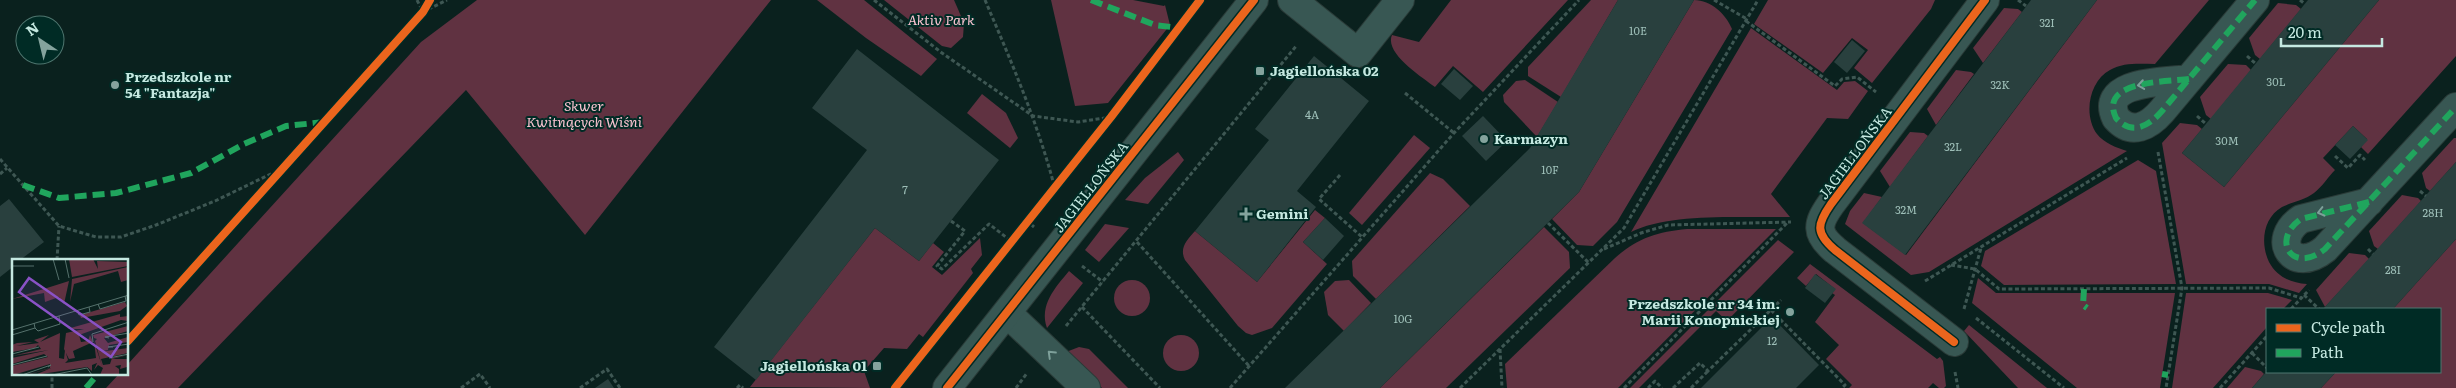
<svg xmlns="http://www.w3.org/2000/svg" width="2456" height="388" viewBox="0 0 2456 388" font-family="Literata,serif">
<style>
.green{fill:#603241}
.building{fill:#29403e}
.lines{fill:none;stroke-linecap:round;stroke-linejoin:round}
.minor-casing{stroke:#2a3b38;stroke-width:30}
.path{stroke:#3e5753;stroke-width:3;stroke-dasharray:4 2.5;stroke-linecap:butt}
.minor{stroke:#385753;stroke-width:28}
.quiet{stroke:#20a55d;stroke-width:6;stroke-dasharray:12 6;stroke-linecap:butt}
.cycleway-casing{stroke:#002b25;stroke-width:11}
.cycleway{stroke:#eb651d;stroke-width:8}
.oneway{stroke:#7ea09a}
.poi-dot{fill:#84a39d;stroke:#002b25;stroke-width:2}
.labels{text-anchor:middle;stroke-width:4;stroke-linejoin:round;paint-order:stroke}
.number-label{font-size:11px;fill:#9ebfb8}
.park-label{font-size:14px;font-style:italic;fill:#f9c2d0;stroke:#002b25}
.poi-label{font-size:14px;font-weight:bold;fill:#c5e9e1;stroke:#002b25;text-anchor:start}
.street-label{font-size:14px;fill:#c5e9e1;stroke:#002b25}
.inset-road{fill:none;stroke:#55716c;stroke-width:1}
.view{fill:#8a52c6;fill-opacity:0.15;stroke:#8a52c6;stroke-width:2.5}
.inset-edge{fill:none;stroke:#c5e9e1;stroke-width:2.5}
</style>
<rect width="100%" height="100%" fill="#0a211e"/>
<g class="green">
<polygon points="477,0 771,0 585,235 466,90 178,388 106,388 119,374 128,374 128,364 421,42"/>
<polygon points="817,0 864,0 937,59 921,76 866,38"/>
<polygon points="884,0 954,0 964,23 963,37 951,48 942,46"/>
<polygon points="1051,0 1133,0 1164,6 1165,5 1170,25 1108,103 1075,106"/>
<path d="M1451 0H1568L1483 92 1453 66 1435 87C1422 77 1384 53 1392 35L1419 42Z"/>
<polygon points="1591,0 1618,0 1561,97 1528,76 1528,67"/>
<path d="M1694 0C1711 0 1726 14 1732 29L1617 222 1593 246 1577 245 1552 219 1579 192Z"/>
<polygon points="1768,0 1935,0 1931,9 1872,83 1854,68 1868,50 1852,38 1823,73 1754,24"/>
<path d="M2097 0H2209L2155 64C2140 64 2124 62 2110 70 2089 81 2083 115 2097 134 2104 143 2117 148 2127 151L1929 272 1911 275 1845 224 1850 211 1864 193 1882 197 1863 223 1906 255Z"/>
<path d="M2379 0H2456V56L2368 154 2361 147 2367 139 2353 126 2323 158 2335 170C2328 177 2322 187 2314 193 2305 200 2292 202 2282 207 2263 218 2260 243 2269 262 2277 277 2291 283 2307 284L2299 293 2269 284H2186L2162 143 2180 123 2197 125 2202 129 2182 153 2224 187Z"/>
<polygon points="2278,3 2296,5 2301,9 2260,59 2255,55 2249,38"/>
<polygon points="2004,8 2018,9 2022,12 1983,63 1973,48"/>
<path d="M1751 28 1837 90 1844 82 1855 81 1868 91 1848 119 1827 118 1771 194 1790 217C1746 218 1669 212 1631 232Z"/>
<polygon points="2228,64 2246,65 2251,70 2211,119 2206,115 2200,97"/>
<polygon points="1956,70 1971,72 1974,74 1936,125 1927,109"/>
<polygon points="1525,80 1558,102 1537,137 1504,102 1503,95 1516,81"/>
<polygon points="982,94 1006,113 1018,138 1010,148 967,113"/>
<polygon points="1910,132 1924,133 1928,136 1890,187 1880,171"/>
<polygon points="1414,135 1430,148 1362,225 1349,213"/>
<polygon points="2454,138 2456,138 2456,162 2430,191 2426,188 2422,173"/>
<polygon points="1178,152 1184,160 1148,204 1125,200 1145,178"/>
<polygon points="2138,160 2156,171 2176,284 2004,285 1981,266 1985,251"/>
<polygon points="1430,173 1443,179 1470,206 1376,299 1353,276 1352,261"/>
<polygon points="2402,195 2418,198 2421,201 2378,249 2374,246 2369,231"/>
<path d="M1315 210 1325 218 1303 242 1327 264 1272 328 1252 335 1246 333 1238 326 1185 260C1179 248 1187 240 1195 231L1257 282Z"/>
<polygon points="1105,224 1129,228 1099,262 1085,250"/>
<polygon points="1544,227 1569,252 1570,268 1446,388 1380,388"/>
<polygon points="875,228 919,261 933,243 944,252 932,267 942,275 980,238 982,255 971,269 973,273 923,337 919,334 907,349 884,348 864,371 870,388 750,387"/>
<path d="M1687 229H1776L1618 388H1507L1505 364 1615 258C1637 238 1657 232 1687 229Z"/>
<polygon points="2456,239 2456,388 2321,388 2336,372 2440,372 2440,309 2393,309"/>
<polygon points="1778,240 1794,252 1727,321 1716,311 1639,388 1630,388"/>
<polygon points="2349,253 2365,255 2369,259 2325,307 2316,290"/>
<polygon points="1810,264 1937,359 1940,357 1943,361 1946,386 1944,388 1939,388 1933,383 1928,388 1849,388 1852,385 1826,359 1839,345 1815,322 1835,295 1832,293 1835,289 1816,274 1806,286 1797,278"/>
<path d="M1069 271 1083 283 1047 328C1039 305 1055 288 1069 271Z"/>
<polygon points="1978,278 1996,293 2175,293 2160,388 2077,388 1972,303"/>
<circle cx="1132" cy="298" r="18"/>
<polygon points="1349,280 1371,303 1344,331 1328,315 1324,292 1335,281"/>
<polygon points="2186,293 2268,293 2292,300 2283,309 2267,309 2267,327 2213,388 2172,388"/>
<polygon points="1969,325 2047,388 2018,388 1964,331"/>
<circle cx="1181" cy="353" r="18"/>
<polygon points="1079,347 1089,349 1128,388 1102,388 1066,352"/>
<polygon points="2245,367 2261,371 2264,374 2252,388 2227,388"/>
</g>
<g class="building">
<polygon points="1618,0 1694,0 1579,192 1380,388 1285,388 1530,148"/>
<polygon points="2031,0 2097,0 1905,255 1862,223"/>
<polygon points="2308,0 2379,0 2224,187 2182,153"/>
<polygon points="1852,40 1865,51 1847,73 1834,62"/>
<polygon points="857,49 999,160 919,261 875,228 756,380 714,347 867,150 812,108"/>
<polygon points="1314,56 1369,101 1297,191 1316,207 1257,282 1195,231 1269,140 1255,129"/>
<polygon points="1454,69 1473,86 1460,100 1441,84"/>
<polygon points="1483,116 1507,141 1486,161 1462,136"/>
<polygon points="2353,126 2368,140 2350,159 2335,145"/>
<polygon points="2456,162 2456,239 2393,309 2323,309"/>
<polygon points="9,199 44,242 20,260 14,260 14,266 0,277 0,206"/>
<polygon points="1325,218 1344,236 1323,260 1303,242"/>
<polygon points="1815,274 1836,289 1825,303 1805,288"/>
<polygon points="1772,317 1819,365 1796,388 1701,388"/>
<polygon points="2266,372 2336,372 2321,388 2252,388"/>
<polygon points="608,379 614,388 595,388"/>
</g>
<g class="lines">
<defs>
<g id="minor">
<polyline points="1292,0 1358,53 1400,0"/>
<path d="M2189 79C2167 82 2098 80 2116 118 2132 136 2149 126 2162 111L2255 0"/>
<path d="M2369 202 2301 219C2270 240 2293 275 2325 249L2456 107"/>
<polyline points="1007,313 1086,388"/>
<path d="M1954 342 1835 250C1815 233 1817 224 1831 204L1985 0"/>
<polyline points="947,388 1254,0"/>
</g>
</defs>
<use href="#minor" class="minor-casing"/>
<g class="path">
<polyline points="417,0 423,12 447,0"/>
<polyline points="874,0 942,53 1033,116 1078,122 1111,117"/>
<path d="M985 0C1011 61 1037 121 1054 185"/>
<polyline points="1714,0 1747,19"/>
<polyline points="2018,0 2026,6"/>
<polyline points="2300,0 2305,4"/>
<polyline points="1746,21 1835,86 1842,79 1857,77 1876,92"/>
<polyline points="2247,56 2256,64"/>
<polyline points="1405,93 1454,133"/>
<polyline points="2197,116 2206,124"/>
<polyline points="2158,152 2182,288 2166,388"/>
<polyline points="2335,156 2348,168 2360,155 2365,160"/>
<polyline points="0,159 59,226 96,237 121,237 156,225 215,201 283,168"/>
<polyline points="0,174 7,168"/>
<polyline points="1340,175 1319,199 1362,237"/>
<polyline points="2420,191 2426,196"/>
<polyline points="951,221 965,231 937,266 942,269 989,224 1011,241"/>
<polyline points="1027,221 1034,227"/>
<polyline points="1548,223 1589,263"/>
<polyline points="1137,242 1249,366"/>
<polyline points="1604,249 1641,233 1668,225 1791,222"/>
<polyline points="2368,249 2373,254"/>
<polyline points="57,260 59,226"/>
<polyline points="1951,265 1975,269 1999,289 2269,288 2301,298"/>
<polyline points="1082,266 1103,282"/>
<polyline points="1925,281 2127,158"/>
<polyline points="2304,295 2319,309"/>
<polyline points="1082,307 1160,388"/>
<polyline points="1964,309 1981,248"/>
<polyline points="2291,309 2309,290"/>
<polyline points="1771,310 1845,385 1842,388"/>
<polyline points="1976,318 2064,388"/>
<polyline points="1066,326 1297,45"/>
<polyline points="1500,349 1502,388"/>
<polyline points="2252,353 2267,368"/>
<polyline points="1955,372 1958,388"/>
<polyline points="52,388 52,374"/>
<polyline points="461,388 480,374 490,388"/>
<polyline points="580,388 607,369 620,388"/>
<polyline points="737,388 740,385 743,388"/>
<polyline points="1016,388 1027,373"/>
<polyline points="1230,388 1454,133 1579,0"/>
<polyline points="1460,388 1624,228 1758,0"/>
<polyline points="1624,388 1788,222"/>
<polyline points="1648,388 1655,381 1662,388"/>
<polyline points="1673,388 1700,363 1708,371 1781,300"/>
<polyline points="1691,388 1708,371"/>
<polyline points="2220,388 2267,336"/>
</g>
<use href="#minor" class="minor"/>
<g class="quiet">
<polyline points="1091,0 1155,25 1179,28"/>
<path d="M2189 79C2167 82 2098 80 2116 118 2132 136 2149 126 2162 111L2255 0"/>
<polyline points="23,185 59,198 116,193 191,173 244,144 286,126 325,122"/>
<path d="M2369 202 2301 219C2270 240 2293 275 2325 249L2456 107"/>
<polyline points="2084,289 2083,305 2087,308"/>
<polyline points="2162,374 2168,375"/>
<polyline points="86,388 98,374"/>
</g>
<defs>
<g id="cycleway">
<polyline points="128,341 423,12 430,0"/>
<path d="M1954 342 1835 250C1815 233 1817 224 1831 204L1985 0"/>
<polyline points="895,388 1111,117 1200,0"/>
<polyline points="947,388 1254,0"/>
</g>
</defs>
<use href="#cycleway" class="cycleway-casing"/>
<use href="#cycleway" class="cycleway"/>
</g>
<defs><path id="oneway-chevron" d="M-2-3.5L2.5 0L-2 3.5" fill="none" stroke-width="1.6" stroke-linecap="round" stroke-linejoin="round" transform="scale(1.25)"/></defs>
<g class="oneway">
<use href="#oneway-chevron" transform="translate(2141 85) rotate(171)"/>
<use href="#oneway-chevron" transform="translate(2321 212) rotate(166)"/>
<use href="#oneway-chevron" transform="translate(1051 354) rotate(-136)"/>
</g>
<g class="poi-dot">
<rect x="1255" y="66" width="10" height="10" rx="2.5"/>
<circle cx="115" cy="85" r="5"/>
<circle cx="1484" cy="139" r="5"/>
<path d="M1243.5 206.5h5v5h5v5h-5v5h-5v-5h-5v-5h5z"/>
<circle cx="1790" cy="312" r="5"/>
<rect x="872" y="361" width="10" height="10" rx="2.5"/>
</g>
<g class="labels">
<g class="number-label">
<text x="2047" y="27">32I</text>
<text x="1638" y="35">10E</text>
<text x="2276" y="86">30L</text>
<text x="2000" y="89">32K</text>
<text x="1312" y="119">4A</text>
<text x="2227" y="145">30M</text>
<text x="1953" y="151">32L</text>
<text x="1550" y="174">10F</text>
<text x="905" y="194">7</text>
<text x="1906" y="214">32M</text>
<text x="2433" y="217">28H</text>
<text x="2393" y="274">28I</text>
<text x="1403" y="323">10G</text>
<text x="1772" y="345">12</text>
</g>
<g class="park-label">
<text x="941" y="25">Aktiv Park</text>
<text x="584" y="111">Skwer<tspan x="584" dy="16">Kwitnących Wiśni</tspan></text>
</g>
<g class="poi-label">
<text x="1270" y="76">Jagiellońska 02</text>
<text x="125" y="82">Przedszkole nr<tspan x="125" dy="16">54 "Fantazja"</tspan></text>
<text x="1494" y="144">Karmazyn</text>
<text x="1256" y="219">Gemini</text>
<text x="1780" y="309" text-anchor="end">Przedszkole nr 34 im.<tspan x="1780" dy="16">Marii Konopnickiej</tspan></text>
<text x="867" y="371" text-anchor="end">Jagiellońska 01</text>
</g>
<g class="street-label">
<text transform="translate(1855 153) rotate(-53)" y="5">JAGIELLOŃSKA</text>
<text transform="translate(1091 187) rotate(-52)" y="5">JAGIELLOŃSKA</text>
</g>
</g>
<g transform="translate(12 259)">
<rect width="116" height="116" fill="#0a211e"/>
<path d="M57 0H81L86 10 85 2 116 3V7L60 18ZM116 8V21L109 23 106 12 62 25 58 43 60 20ZM57 22 52 45 47 38 33 43 32 34 0 40ZM113 43 115 47 108 52 69 59 68 56ZM108 55V58L116 57V62L109 61 67 76 69 83 76 82 78 76 81 83 61 92 63 99 57 100 52 90 54 74 72 70H55ZM116 67V72L92 79 96 84 116 78V83L97 86 96 91 87 93 116 89V94L89 100 91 106 98 105 100 99 116 96 100 100H116V111L115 108 108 110 109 106 103 107 107 110V116H88L91 109 86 106 82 111 85 104 80 106V112L75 108 23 116 39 109 15 116H14L38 109V105L1 116 0 107 36 98 32 95 0 105V99L37 91 0 97 29 90 26 86 23 89 0 93V86L5 84 21 83 4 87 27 84 22 81 37 76 28 83 48 74 47 99 52 100 53 91 56 101 53 104 84 99 82 82 90 107 83 82 85 80 82 79 81 76Z" fill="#603241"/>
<path class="inset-road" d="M41 0 47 21M53 0 57 19M0 7H22M86 45 88 50 114 42 113 37M65 51 67 56 78 53 77 48M23 69 26 72 48 65 47 57M0 71 117 36M0 76 23 69 22 64M97 79 93 78 117 74M81 83 80 75 117 63M101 88H96L117 85M0 95 27 88M97 99 117 95M0 106 35 97M10 116 39 106 36 108M40 116 75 109 80 116"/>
<path class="view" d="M17 19 109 83 99 98 7 33Z"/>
<rect width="116" height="116" class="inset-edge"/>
</g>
<rect x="2266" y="308" width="175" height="65" fill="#002b25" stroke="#4f7770"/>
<rect x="2276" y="324" width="25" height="8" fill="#eb651d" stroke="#4f7770"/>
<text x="2311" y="333" font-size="15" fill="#c5e9e1">Cycle path</text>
<rect x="2276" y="349" width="25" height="8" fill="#20a55d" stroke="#4f7770"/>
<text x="2311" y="358" font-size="15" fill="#c5e9e1">Path</text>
<g transform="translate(40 40) rotate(325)"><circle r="24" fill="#002b25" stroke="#4f7770"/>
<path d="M0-4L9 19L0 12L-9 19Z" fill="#84a39d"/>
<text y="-8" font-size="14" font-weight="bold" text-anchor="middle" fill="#c5e9e1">N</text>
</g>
<path d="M2281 38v8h101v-8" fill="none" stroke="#c5e9e1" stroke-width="2.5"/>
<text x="2288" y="38" font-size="15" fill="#c5e9e1" stroke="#002b25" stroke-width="4" paint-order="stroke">20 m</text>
</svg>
